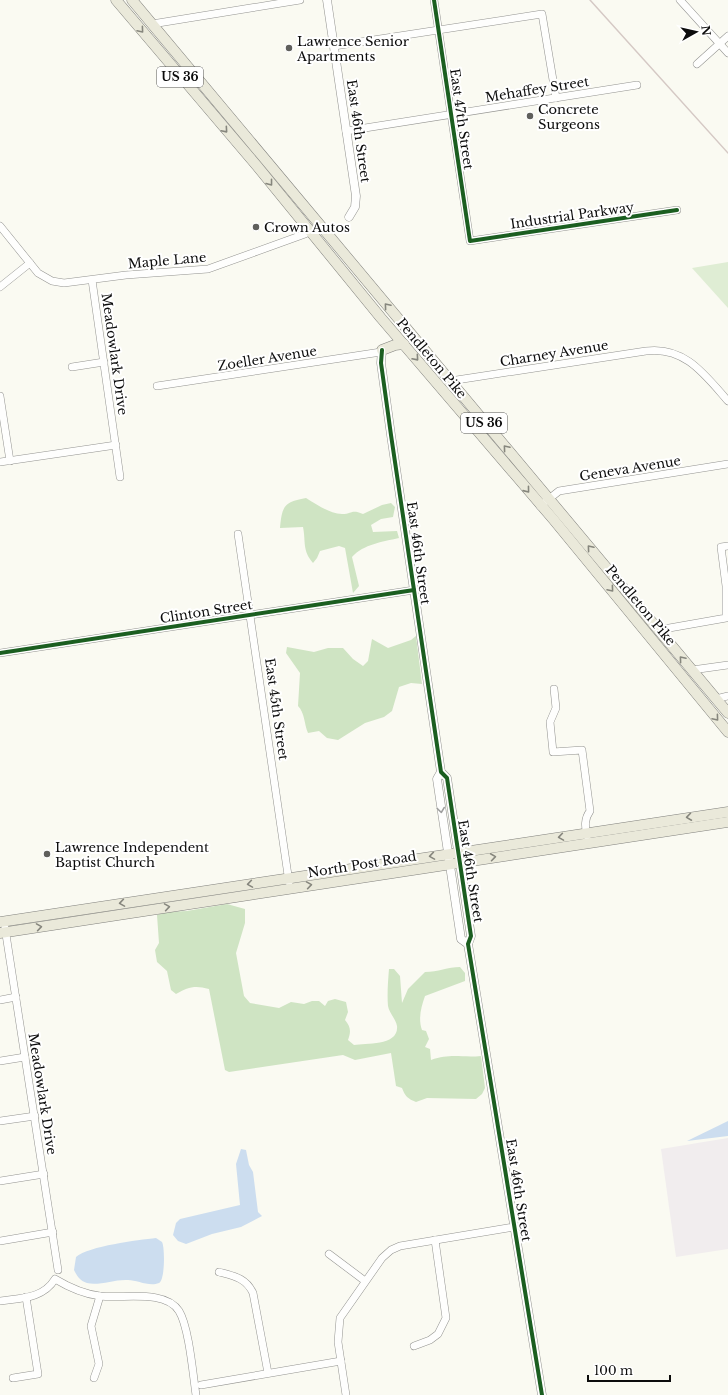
<svg xmlns="http://www.w3.org/2000/svg" width="728" height="1395" viewBox="0 0 728 1395" font-family="'Libre Baskerville',serif">
<style>
.industrial{fill:#f1edee}
.green{fill:#dfedd4}
.forest{fill:#cfe4c3}
.water{fill:#ccddef}
.lines{fill:none;stroke-linecap:round;stroke-linejoin:round}
.minor-casing{stroke:#939390;stroke-width:8}
.tertiary-casing{stroke:#939390;stroke-width:9}
.primary-casing{stroke:#80807d;stroke-width:11}
.minor{stroke:#fefefd;stroke-width:7}
.tertiary{stroke:#fefefd;stroke-width:8}
.primary{stroke:#eae9da;stroke-width:10}
.rail{stroke:#d5c9c5;stroke-width:1.5}
.cycleway-casing{stroke:#fff;stroke-width:6}
.cycleway{stroke:#1b5e20;stroke-width:4}
.oneway{stroke:#86867d}
.oneway2{stroke:#9d9d9d}
.poi-dot{fill:#5f5f5c;stroke:#fff;stroke-width:1.5}
.labels{text-anchor:middle;stroke-width:4;stroke-linejoin:round;paint-order:stroke}
.shield{fill:#fff;stroke:#555;stroke-width:1}
.shield-label{font-size:12px;font-weight:bold;fill:#0c0c0c}
.poi-label{font-size:13px;fill:#0c0c0c;stroke:#fff;text-anchor:start}
.street-label{font-size:13px;fill:#0c0c0c;stroke:#fff}
</style>
<rect width="100%" height="100%" fill="#fafaf2"/>
<polygon class="industrial" points="728,1138 728,1249 676,1257 661,1149"/>
<polygon class="green" points="728,262 728,308 692,268"/>
<g class="forest">
<path d="M306 498C316 504 330 514 342 514 353 514 351 509 363 514L382 505 391 503 395 507 393 517 381 519 371 525 373 532 397 531 399 538C382 542 364 544 352 557L359 586 353 593 345 548 339 546 320 551 317 558 313 563C302 550 306 542 303 527L280 528C282 506 284 502 306 498Z"/>
<path d="M416 636 422 684 411 683 399 687 392 711 384 717 365 723 338 740 327 738 319 731 308 733C304 724 305 713 298 706L300 673 286 653 287 647 314 652 328 648H343L353 659 363 666 368 661 372 639 388 648 411 640Z"/>
<path d="M227 904 245 909V923L236 953 244 996 250 1003 279 1008 291 1002 304 1004 312 1001H319L325 1006 328 1001 335 999 346 1002 348 1012 345 1020C351 1027 351 1032 348 1040L354 1045C366 1043 399 1046 397 1026 396 1019 389 1013 388 1006 387 995 388 981 389 969H394L400 976 402 1003 408 989 425 972C438 972 448 967 460 967L465 973V981L425 996C421 1007 418 1019 422 1030L426 1031 429 1039 425 1047 430 1049 431 1060C451 1053 462 1058 481 1056L485 1088 482 1094 476 1099 427 1098 416 1102C408 1099 405 1096 402 1088L396 1086 391 1053 355 1060 343 1055 229 1072 225 1070 209 989C195 985 188 987 176 994L171 990 167 971 157 962 155 950 159 943 157 915 165 912 187 911Z"/>
</g>
<g class="water">
<polygon points="728,1121 728,1136 687,1141"/>
<polygon points="241,1149 246,1150 249,1165 253,1172 258,1212 262,1216 241,1227 212,1234 186,1244 178,1241 173,1235 176,1223 180,1219 240,1205 236,1164"/>
<path d="M156 1238 162 1242C165 1247 165 1281 159 1283 149 1287 137 1280 128 1280 115 1279 99 1286 87 1283 80 1281 77 1276 74 1270L76 1257C89 1246 138 1240 156 1238Z"/>
</g>
<g class="lines">
<defs>
<g id="minor">
<polyline points="434,0 470,241 677,210"/>
<polyline points="680,0 728,53"/>
<polyline points="152,24 300,0"/>
<polyline points="334,46 542,14 556,98"/>
<polyline points="697,64 728,36"/>
<polyline points="346,131 637,85"/>
<polyline points="0,226 38,273 52,281 64,283 126,275 208,269 305,234 310,231"/>
<polyline points="92,280 120,477"/>
<polyline points="0,287 30,263"/>
<polyline points="72,367 104,362"/>
<path d="M450 381 646 351C685 346 705 375 728 401"/>
<polyline points="157,386 381,352"/>
<polyline points="0,396 10,461"/>
<polyline points="0,462 116,445"/>
<polyline points="540,506 559,491 728,464"/>
<polyline points="238,534 289,882"/>
<polyline points="658,630 726,618 726,586 721,547 728,546"/>
<polyline points="0,653 414,590"/>
<polyline points="692,670 728,665"/>
<path d="M554 689 556 708 550 722 553 752 582 750 590 811C584 819 585 827 587 836"/>
<polyline points="716,699 728,696"/>
<polyline points="5,928 58,1270"/>
<polyline points="0,1000 16,997"/>
<polyline points="0,1061 25,1057"/>
<polyline points="0,1121 35,1116"/>
<polyline points="0,1181 44,1174"/>
<polyline points="0,1241 53,1232"/>
<polyline points="329,1254 365,1281"/>
<path d="M219 1272C234 1276 246 1278 253 1293L268 1373"/>
<path d="M0 1301C20 1298 43 1299 55 1279 70 1288 83 1294 100 1296 123 1299 165 1289 179 1311 189 1327 193 1375 196 1395"/>
<polyline points="414,1346 430,1340 438,1334 446,1318 435,1240"/>
<polyline points="13,1378 38,1374 26,1297"/>
<polyline points="94,1378 99,1364 91,1326 100,1296"/>
<polyline points="201,1385 341,1361"/>
<polyline points="346,1395 338,1342 340,1318 382,1258 391,1250 400,1246 514,1227"/>
</g>
<g id="tertiary">
<polyline points="327,0 356,196 355,207 349,217"/>
<polyline points="382,350 381,363 391,435 441,772 447,778 471,936 468,944 542,1395"/>
<polyline points="441,772 437,779 461,939 468,944"/>
</g>
<g id="primary">
<polyline points="116,0 257,166 381,318 553,519 728,732"/>
<polyline points="132,0 728,713"/>
<polyline points="382,350 395,345 404,344"/>
<polyline points="0,922 728,812"/>
<polyline points="0,933 728,822"/>
</g>
</defs>
<use href="#minor" class="minor-casing"/>
<use href="#tertiary" class="tertiary-casing"/>
<use href="#primary" class="primary-casing"/>
<use href="#minor" class="minor"/>
<use href="#tertiary" class="tertiary"/>
<use href="#primary" class="primary"/>
<polyline class="rail" points="590,0 728,153"/>
<defs>
<g id="cycleway">
<polyline points="434,0 470,241 677,210"/>
<polyline points="382,350 381,363 391,435 441,772 447,778 471,936 468,944 542,1395"/>
<polyline points="0,653 414,590"/>
</g>
</defs>
<use href="#cycleway" class="cycleway-casing"/>
<use href="#cycleway" class="cycleway"/>
</g>
<defs><path id="oneway-chevron" d="M-2-3.5L2.5 0L-2 3.5" fill="none" stroke-width="1.6" stroke-linecap="round" stroke-linejoin="round"/></defs>
<g class="oneway">
<use href="#oneway-chevron" transform="translate(141 30) rotate(50)"/>
<use href="#oneway-chevron" transform="translate(225 130) rotate(49)"/>
<use href="#oneway-chevron" transform="translate(270 183) rotate(52)"/>
<use href="#oneway-chevron" transform="translate(387 306) rotate(-130)"/>
<use href="#oneway-chevron" transform="translate(416 358) rotate(49)"/>
<use href="#oneway-chevron" transform="translate(506 448) rotate(-130)"/>
<use href="#oneway-chevron" transform="translate(527 490) rotate(51)"/>
<use href="#oneway-chevron" transform="translate(590 548) rotate(-130)"/>
<use href="#oneway-chevron" transform="translate(611 589) rotate(50)"/>
<use href="#oneway-chevron" transform="translate(682 659) rotate(-130)"/>
<use href="#oneway-chevron" transform="translate(716 718) rotate(50)"/>
<use href="#oneway-chevron" transform="translate(689 817) rotate(172)"/>
<use href="#oneway-chevron" transform="translate(561 837) rotate(171)"/>
<use href="#oneway-chevron" transform="translate(432 856) rotate(171)"/>
<use href="#oneway-chevron" transform="translate(493 857) rotate(-8)"/>
<use href="#oneway-chevron" transform="translate(250 884) rotate(171)"/>
<use href="#oneway-chevron" transform="translate(309 885) rotate(-9)"/>
<use href="#oneway-chevron" transform="translate(122 903) rotate(171)"/>
<use href="#oneway-chevron" transform="translate(167 907) rotate(-9)"/>
<use href="#oneway-chevron" transform="translate(39 927) rotate(-9)"/>
</g>
<use class="oneway2" href="#oneway-chevron" transform="translate(441 810) rotate(82)"/>
<g class="poi-dot">
<circle cx="289" cy="48" r="4"/>
<circle cx="530" cy="116" r="4"/>
<circle cx="256" cy="227" r="4"/>
<circle cx="47" cy="854" r="4"/>
</g>
<g class="labels">
<g class="shield">
<rect x="157" y="67" width="46" height="20" rx="3"/>
<rect x="461" y="413" width="46" height="20" rx="3"/>
</g>
<g class="shield-label">
<text x="180" y="81">US 36</text>
<text x="484" y="427">US 36</text>
</g>
<g class="poi-label">
<text x="297" y="46">Lawrence Senior<tspan x="297" dy="15">Apartments</tspan></text>
<text x="538" y="114">Concrete<tspan x="538" dy="15">Surgeons</tspan></text>
<text x="264" y="232">Crown Autos</text>
<text x="55" y="852">Lawrence Independent<tspan x="55" dy="15">Baptist Church</tspan></text>
</g>
<g class="street-label">
<text transform="translate(537 89) rotate(-9)" y="5">Mehaffey Street</text>
<text transform="translate(462 119) rotate(82)" y="5">East 47th Street</text>
<text transform="translate(359 131) rotate(82)" y="5">East 46th Street</text>
<text transform="translate(572 215) rotate(-8)" y="5">Industrial Parkway</text>
<text transform="translate(167 260) rotate(-5)" y="5">Maple Lane</text>
<text transform="translate(554 353) rotate(-9)" y="5">Charney Avenue</text>
<text transform="translate(115 354) rotate(82)" y="5">Meadowlark Drive</text>
<text transform="translate(267 358) rotate(-9)" y="5">Zoeller Avenue</text>
<text transform="translate(432 358) rotate(50)" y="5">Pendleton Pike</text>
<text transform="translate(630 468) rotate(-9)" y="5">Geneva Avenue</text>
<text transform="translate(419 553) rotate(82)" y="5">East 46th Street</text>
<text transform="translate(641 605) rotate(50)" y="5">Pendleton Pike</text>
<text transform="translate(206 611) rotate(-9)" y="5">Clinton Street</text>
<text transform="translate(277 709) rotate(82)" y="5">East 45th Street</text>
<text transform="translate(362 864) rotate(-9)" y="5">North Post Road</text>
<text transform="translate(471 871) rotate(81)" y="5">East 46th Street</text>
<text transform="translate(43 1094) rotate(81)" y="5">Meadowlark Drive</text>
<text transform="translate(519 1190) rotate(81)" y="5">East 46th Street</text>
</g>
</g>
<g transform="translate(696 32) rotate(82)" stroke="#ffffff" stroke-width="3" paint-order="stroke">
<path d="M0-3L7 15L0 10L-7 15Z" fill="#0c0c0c"/>
<text y="-6" font-size="11" font-weight="bold" text-anchor="middle" fill="#0c0c0c">N</text>
</g>
<path d="M588 1375v6h82v-6" fill="none" stroke="#0c0c0c" stroke-width="2"/>
<text x="594" y="1375" font-size="12" fill="#0c0c0c" stroke="#ffffff" stroke-width="3" paint-order="stroke">100 m</text>
</svg>
